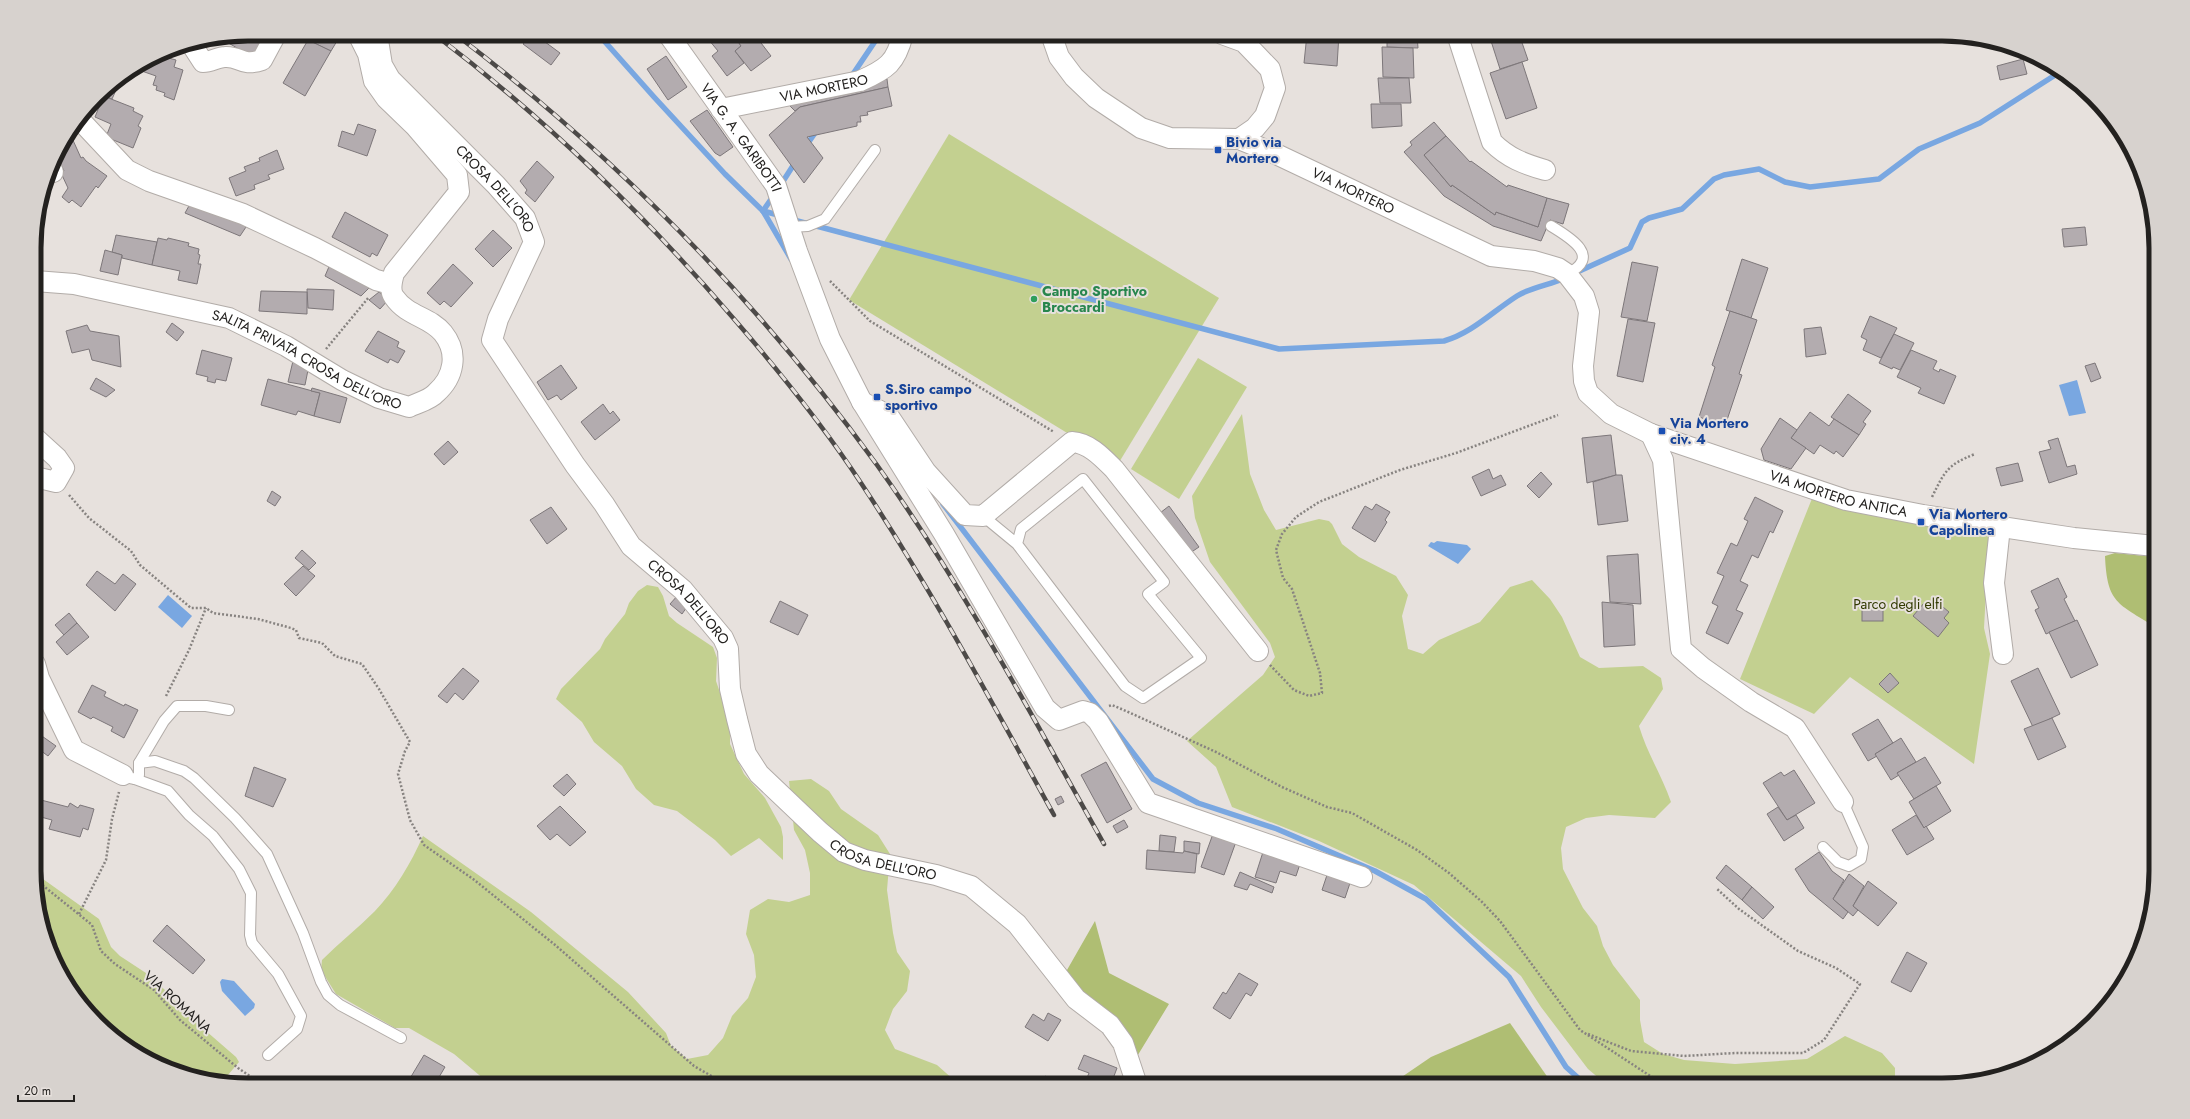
<svg xmlns="http://www.w3.org/2000/svg" width="2190" height="1119" viewBox="0 0 2190 1119" font-family="Jost,sans-serif">
<style>
.green{fill:#c3d090}
.forest{fill:#afbe73}
.water{fill:#79a7e1}
.lines{fill:none;stroke-linecap:round;stroke-linejoin:round}
.stream{stroke:#79a7e1;stroke-width:5.5}
.building{fill:#b3acaf;stroke:#7d777a}
.lane-casing{stroke:#b2aca8;stroke-width:12}
.street-casing{stroke:#b2aca8;stroke-width:22}
.path{stroke:#878380;stroke-width:2.5;stroke-dasharray:2 2;stroke-linecap:butt}
.lane{stroke:#fff;stroke-width:10}
.street{stroke:#fff;stroke-width:20}
.rail-casing{stroke:#4d4a48;stroke-width:4.5}
.rail{stroke:#e7e1dd;stroke-width:3;stroke-dasharray:9;stroke-linecap:butt}
.transit-dot{fill:#1a4fb4;stroke:#e7e1dd;stroke-width:1.5}
.leisure-dot{fill:#2e9e5b;stroke:#e7e1dd;stroke-width:1.5}
.labels{text-anchor:middle;stroke-width:4;stroke-linejoin:round;paint-order:stroke}
.street-label{font-size:14px;fill:#23211f;stroke:#e7e1dd}
.transit-label{font-size:14px;font-weight:bold;fill:#164399;stroke:#e7e1dd;text-anchor:start}
.leisure-label{font-size:14px;font-weight:bold;fill:#27864d;stroke:#e7e1dd;text-anchor:start}
.park-label{font-size:14px;fill:#313900;stroke:#e7e1dd}
.rim{fill:none;stroke:#23211f;stroke-width:5}
</style>
<rect width="100%" height="100%" fill="#e7e1dd"/>
<g class="green">
<polygon points="949,134 1219,298 1118,464 849,300"/>
<polygon points="1198,358 1247,387 1179,499 1131,469"/>
<path d="M1242 414 1250 474 1264 510 1276 530 1319 519 1329 521 1332 524 1342 544 1359 557 1396 576 1408 595 1402 616 1408 649 1423 654 1439 640 1480 622 1510 587 1532 580 1550 599 1562 617 1580 657 1599 668 1643 666 1661 678 1663 689 1639 726C1647 753 1662 776 1671 802L1655 818 1609 815 1586 818 1566 827 1561 848 1563 869 1583 908 1597 926 1603 946 1613 965 1640 1000V1020L1644 1042 1663 1054 1684 1060 1735 1064 1807 1059 1845 1036 1882 1053 1895 1068V1085H1607L1588 1069 1541 1007 1521 976 1414 885 1319 841 1232 807 1216 767 1187 741 1263 675 1275 657 1270 643 1210 562 1195 518 1192 496Z"/>
<polygon points="1813,496 1980,529 1989,537 1984,628 1990,654 1974,764 1850,677 1814,714 1740,679"/>
<polygon points="647,585 658,587 663,596 669,616 677,623 713,647 717,658 716,681 730,722 730,744 744,774 765,798 781,827 783,837 783,860 759,838 731,856 715,840 677,811 654,805 636,789 622,766 594,742 582,722 556,699 561,689 600,649 605,639 625,614 629,603 638,591"/>
<path d="M811 779 829 791 841 809 878 835 890 854 887 890 893 933 897 952 910 971 907 991 893 1009 885 1030 895 1049 937 1065 954 1080 953 1085H491L454 1054 409 1028H395L336 994 321 970 322 960C339 943 358 928 375 911 395 890 411 863 423 836L531 912 628 992 666 1033 671 1046 687 1059 708 1055 723 1038 732 1016 748 998 756 977 754 955 746 934 750 910 768 899 789 902 810 895V873L805 850 794 830 789 781Z"/>
<path d="M36 874 99 919 111 947 120 956 149 975 167 992 183 1011 236 1057 239 1062 222 1082C212 1080 202 1080 192 1077 102 1051 36 968 36 874Z"/>
</g>
<g class="forest">
<path d="M2115 553 2155 557V627C2118 603 2107 604 2105 556Z"/>
<polygon points="1095,921 1109,973 1169,1004 1133,1063 1063,977"/>
<polygon points="1510,1023 1553,1085 1390,1085 1431,1057"/>
</g>
<g class="water">
<polygon points="2077,380 2086,413 2069,416 2059,385"/>
<polygon points="1437,541 1467,545 1471,549 1458,564 1428,546 1431,542 1434,543"/>
<polygon points="168,595 192,616 182,628 158,607"/>
<polygon points="222,979 234,981 255,1004 254,1008 245,1016 222,991 220,982"/>
</g>
<g class="lines">
<g class="stream">
<polyline points="598,34 654,97 725,174 763,211 791,259"/>
<polyline points="851,77 880,34"/>
<polyline points="806,146 817,130"/>
<polyline points="780,186 796,161"/>
<polyline points="763,211 782,216"/>
<polyline points="763,211 774,195"/>
<path d="M790 219 1279 349 1444 341C1472 333 1492 312 1517 296 1531 287 1550 285 1565 278"/>
<polyline points="1575,273 1630,248 1642,222 1649,218 1682,209 1714,179 1724,175 1759,169 1785,182 1810,187 1879,179 1919,149 1980,123 2060,72"/>
<polyline points="943,504 1153,779 1198,803 1277,829 1375,871 1426,899 1509,977 1566,1067 1586,1085"/>
</g>
</g>
<g class="building">
<polygon points="248,34 270,34 256,59 225,41 226,38"/>
<polygon points="312,34 337,34 340,36 331,51 308,40"/>
<polygon points="704,34 733,34 741,46 735,51 744,63 727,76 712,56 718,51"/>
<polygon points="733,34 762,34 763,35 758,39 771,56 751,71 735,51 741,46"/>
<polygon points="1307,34 1339,34 1337,66 1304,63"/>
<polygon points="1387,34 1417,34 1418,48 1387,47"/>
<polygon points="1492,34 1513,34 1494,40"/>
<polygon points="1513,34 1519,34 1528,60 1500,69 1491,41"/>
<polygon points="1896,34 1911,34 1909,39"/>
<polygon points="537,36 560,53 551,65 523,44 528,38 533,42"/>
<polygon points="308,40 331,51 305,96 283,83"/>
<polygon points="1382,47 1413,48 1414,78 1383,77"/>
<polygon points="167,50 165,57 176,60 174,67 183,70 174,100 164,96 165,93 156,90 157,86 153,85 156,76 136,69"/>
<polygon points="666,56 687,87 668,100 647,69"/>
<polygon points="2023,59 2027,74 2000,80 1997,66"/>
<polygon points="1522,62 1537,108 1506,119 1490,73"/>
<polygon points="1378,78 1409,78 1411,103 1380,103"/>
<polygon points="121,79 112,99 106,97 110,86"/>
<polygon points="887,79 888,87 800,107 795,111 786,102"/>
<polygon points="110,86 106,97 134,108 133,111 143,116 138,126 141,128 133,148 106,137 111,124 95,117 101,102 97,101"/>
<polygon points="888,87 892,106 867,112 868,115 860,116 861,122 857,122 857,126 807,137 823,158 804,183 769,135 800,107"/>
<polygon points="1371,104 1401,104 1402,126 1372,128"/>
<polygon points="707,110 733,147 720,156 715,153 690,121"/>
<polygon points="1434,122 1446,136 1424,155 1451,187 1452,185 1495,215 1496,212 1538,227 1547,198 1569,204 1563,224 1550,220 1541,241 1493,226 1444,196 1404,152 1412,145 1410,142"/>
<polygon points="358,124 376,130 367,156 338,146 342,131 354,135"/>
<polygon points="1446,136 1470,162 1471,161 1507,187 1508,185 1547,198 1538,227 1496,212 1495,215 1452,185 1451,187 1424,155"/>
<polygon points="72,138 81,158 83,157 86,161 107,176 98,188 96,186 81,207 72,200 69,203 62,197 68,188 61,173 64,171 57,157 59,155 58,152 66,141"/>
<polygon points="277,150 284,169 268,175 270,179 254,185 255,189 236,196 229,178 246,171 244,167 260,161 259,158"/>
<polygon points="537,161 554,177 535,202 525,193 527,190 520,181"/>
<polygon points="190,204 248,224 240,236 185,213"/>
<polygon points="345,212 388,235 377,256 372,253 370,257 332,237"/>
<polygon points="2085,227 2087,245 2064,247 2062,229"/>
<polygon points="493,230 512,248 493,267 475,249"/>
<polygon points="116,235 157,242 152,265 122,258 122,255 112,252"/>
<polygon points="158,238 167,240 168,238 189,243 188,246 199,249 198,254 200,255 198,264 201,264 197,284 178,280 180,271 152,265"/>
<polygon points="105,250 122,255 118,275 100,271"/>
<polygon points="1742,259 1768,268 1751,318 1726,310"/>
<polygon points="331,262 371,286 361,296 325,276"/>
<polygon points="1632,262 1658,267 1647,321 1621,317"/>
<polygon points="453,264 473,283 451,307 444,301 440,305 427,293"/>
<polygon points="307,289 334,290 333,310 308,308"/>
<polygon points="261,291 307,292 307,314 259,311"/>
<polygon points="379,292 389,299 380,309 369,300"/>
<polygon points="1730,311 1757,320 1739,374 1742,375 1725,426 1699,417 1715,367 1712,365"/>
<polygon points="1870,316 1897,328 1881,358 1863,350 1867,340 1861,337"/>
<polygon points="1628,319 1655,323 1643,382 1617,376"/>
<polygon points="172,323 184,332 177,341 166,332"/>
<polygon points="87,325 90,331 119,336 121,367 92,360 89,349 72,353 66,331"/>
<polygon points="1821,327 1826,354 1806,357 1804,329"/>
<polygon points="378,331 399,342 397,347 405,351 398,363 390,359 388,363 365,351"/>
<polygon points="1894,334 1914,343 1900,370 1893,367 1892,369 1879,363"/>
<polygon points="202,350 232,358 226,381 216,379 215,383 207,381 208,377 196,374"/>
<polygon points="1911,350 1937,361 1933,369 1939,372 1940,369 1956,376 1944,404 1918,393 1921,388 1897,377"/>
<polygon points="293,361 309,365 305,385 288,382"/>
<polygon points="2095,363 2101,378 2091,382 2085,366"/>
<polygon points="561,365 577,388 561,400 557,395 548,400 537,382"/>
<polygon points="96,378 106,384 115,390 106,397 90,389"/>
<polygon points="268,379 320,393 314,416 298,411 296,415 261,405"/>
<polygon points="312,388 347,398 340,423 314,416 320,393 311,391"/>
<polygon points="1848,394 1871,411 1863,422 1866,424 1859,435 1831,417"/>
<polygon points="603,404 610,414 613,411 620,420 595,440 581,422"/>
<polygon points="1810,412 1829,426 1834,419 1859,435 1843,457 1836,451 1834,454 1820,445 1814,454 1791,438"/>
<polygon points="1780,418 1797,430 1791,438 1806,448 1791,469 1764,460 1761,449"/>
<polygon points="1611,435 1616,475 1587,483 1582,438"/>
<polygon points="2058,438 2067,467 2075,465 2077,474 2049,483 2039,452 2051,449 2048,441"/>
<polygon points="448,441 458,452 444,465 434,454"/>
<polygon points="2018,463 2023,481 2001,486 1996,468"/>
<polygon points="1489,469 1493,479 1501,475 1506,485 1481,496 1472,477"/>
<polygon points="1541,472 1552,484 1539,498 1527,486"/>
<polygon points="1616,475 1622,475 1628,521 1598,525 1593,482"/>
<polygon points="272,491 281,497 275,506 267,501"/>
<polygon points="1755,497 1783,511 1773,533 1770,531 1758,558 1752,555 1740,581 1748,585 1736,610 1743,613 1728,644 1706,633 1718,606 1712,603 1724,576 1717,573 1731,543 1737,546 1748,521 1744,519"/>
<polygon points="1376,504 1390,512 1385,520 1387,522 1375,542 1352,528 1365,506 1372,510"/>
<polygon points="1169,506 1199,547 1190,553 1160,513"/>
<polygon points="551,507 567,529 547,544 530,520"/>
<polygon points="302,550 316,563 309,570 295,558"/>
<polygon points="1638,554 1641,604 1610,602 1607,556"/>
<polygon points="303,566 315,576 296,596 284,584"/>
<polygon points="97,571 115,584 123,574 136,584 115,611 86,585"/>
<polygon points="2058,578 2067,597 2064,599 2075,621 2046,634 2035,610 2039,608 2031,591"/>
<polygon points="678,595 689,604 682,614 670,604"/>
<polygon points="780,601 808,615 798,635 770,622"/>
<polygon points="1602,602 1633,605 1635,645 1604,647"/>
<polygon points="1937,602 1949,612 1944,618 1949,623 1938,637 1913,616 1924,603 1931,608"/>
<rect x="1862" y="605" width="21" height="16"/>
<polygon points="69,613 77,623 64,635 55,625"/>
<polygon points="2077,620 2098,665 2071,678 2049,632"/>
<polygon points="77,623 89,637 67,655 56,642"/>
<polygon points="463,668 479,681 463,700 455,693 447,703 438,696"/>
<polygon points="2038,668 2060,714 2033,727 2011,681"/>
<polygon points="1890,673 1899,683 1888,693 1879,684"/>
<polygon points="92,685 106,692 104,696 124,706 125,704 138,710 124,738 111,731 113,727 93,717 91,719 78,712"/>
<polygon points="2052,718 2066,747 2038,760 2024,729"/>
<polygon points="1878,719 1893,743 1875,754 1877,756 1868,761 1852,734"/>
<polygon points="39,734 56,746 48,756 36,747 36,738"/>
<polygon points="1901,738 1916,762 1897,773 1899,775 1891,780 1875,754"/>
<polygon points="1925,757 1941,783 1914,799 1897,773"/>
<polygon points="1106,762 1132,809 1107,823 1081,775"/>
<polygon points="254,767 286,779 273,807 245,796"/>
<polygon points="1794,770 1815,803 1787,820 1763,783 1781,772 1784,776"/>
<polygon points="567,774 576,784 564,796 553,786"/>
<polygon points="1936,786 1951,811 1924,828 1909,802"/>
<polygon points="1061,796 1064,802 1058,805 1055,799"/>
<polygon points="41,800 68,807 70,803 78,808 80,805 94,809 88,830 83,828 80,837 49,829 52,820 37,816"/>
<polygon points="560,806 586,832 570,846 557,834 550,840 537,826"/>
<polygon points="1778,807 1787,820 1796,815 1804,828 1784,841 1767,814"/>
<polygon points="1916,815 1924,828 1926,826 1934,839 1907,855 1892,830"/>
<polygon points="1124,820 1128,827 1117,833 1113,826"/>
<polygon points="1214,831 1237,839 1224,875 1201,867"/>
<polygon points="1160,835 1176,837 1174,852 1159,851"/>
<polygon points="1184,841 1200,843 1199,854 1184,851"/>
<polygon points="1147,850 1183,853 1184,851 1197,854 1195,873 1146,869"/>
<polygon points="1263,852 1300,864 1296,876 1280,871 1276,883 1255,877"/>
<polygon points="1819,852 1832,871 1844,880 1833,899 1848,912 1843,919 1809,891 1795,869"/>
<polygon points="1726,865 1752,887 1742,900 1716,878"/>
<polygon points="1240,872 1274,887 1272,893 1250,884 1247,890 1234,886"/>
<polygon points="1328,872 1351,880 1345,898 1322,890"/>
<polygon points="1849,874 1864,886 1853,906 1858,910 1853,916 1833,899"/>
<polygon points="1868,881 1897,903 1878,926 1853,906"/>
<polygon points="1752,887 1774,907 1763,919 1742,900"/>
<polygon points="167,925 205,960 193,974 153,941"/>
<polygon points="1907,952 1927,963 1911,992 1891,982"/>
<polygon points="1239,973 1258,984 1251,996 1246,993 1230,1019 1213,1008 1223,992 1226,994"/>
<polygon points="1048,1013 1061,1020 1048,1041 1025,1027 1033,1014 1044,1021"/>
<polygon points="424,1055 445,1067 435,1084 423,1077 417,1085 409,1080"/>
<polygon points="1084,1055 1117,1068 1111,1084 1104,1082 1103,1085 1084,1085 1089,1073 1078,1069"/>
<polygon points="1045,1076 1057,1084 1057,1085 1039,1085"/>
</g>
<g class="lines">
<defs>
<g id="lane">
<path d="M1551 226C1571 238 1602 257 1567 274"/>
<polyline points="790,227 808,226 825,219 875,150"/>
<polyline points="983,516 1017,544 1125,686 1143,698 1201,658 1148,594 1164,582 1083,479 1021,529 1017,544"/>
<polyline points="139,763 155,761 184,771 194,778 235,818 267,854 303,933 321,982 328,995 340,1005 401,1038"/>
<polyline points="130,778 135,779 139,775 139,763 164,721 177,706 206,706 229,710"/>
<polyline points="135,779 168,791 189,815 213,836 239,869 251,893 250,935 252,943 278,974 301,1016 297,1029 268,1055"/>
<polyline points="1823,847 1838,862 1849,866 1861,859 1863,847 1843,802"/>
</g>
<g id="street">
<path id="s1" d="M377 34 382 65 390 79 496 185 525 218 534 242 498 319 492 340 575 465 604 504 631 546 683 590 723 638 728 649 730 689 737 719 746 754 759 774 820 832 844 852 865 860 936 875 971 886 1017 924 1076 999 1110 1025 1123 1043 1137 1085"/>
<path id="s2" d="M668 34 776 186 797 251 830 339 862 402 944 534 1045 708 1059 720 1083 711 1090 713 1098 721 1148 803 1362 877"/>
<path id="s3" d="M1051 34 1059 57 1074 77 1096 98 1141 128 1170 138 1239 139 1276 154 1491 256 1534 261 1558 268 1567 274 1584 296 1589 312 1583 366 1584 381 1588 393 1611 414 1651 434 1846 500 1923 515 2074 538 2155 546"/>
<polyline points="1222,34 1244,42 1270,69 1275,88 1265,116 1255,128 1239,139"/>
<path d="M1457 34 1492 142C1508 158 1524 164 1545 170"/>
<path d="M192 45 203 62C211 62 218 57 225 57 241 56 241 67 262 60L276 34"/>
<path id="s4" d="M721 109 860 81C887 69 896 63 903 34"/>
<polyline points="81,121 127,170 149,181 243,214 315,248 376,280 391,284"/>
<polyline points="52,170 53,172"/>
<path id="s5" d="M35 281 74 284 229 318 286 346 342 380 379 398 409 407C417 403 430 400 436 393 454 377 459 353 443 333 429 316 408 317 394 297 389 290 392 281 394 273L459 192 457 175 415 126 386 98 374 81 368 54 358 34"/>
<path d="M862 402 888 415 926 472 965 515 983 516 1072 442C1089 443 1102 457 1114 469L1258 651"/>
<polyline points="1651,434 1663,460 1681,649 1703,668 1751,702 1795,728 1843,802"/>
<polyline points="35,438 57,458 64,468 56,482 35,477"/>
<polyline points="2000,527 1994,583 2003,654"/>
<polyline points="35,664 39,678 74,750 123,775"/>
</g>
</defs>
<use href="#lane" class="lane-casing"/>
<use href="#street" class="street-casing"/>
<g class="path">
<polyline points="830,281 870,321 1054,432"/>
<polyline points="326,349 369,297"/>
<polyline points="69,495 89,518 131,551 140,565 191,608 206,608 213,613 258,619 291,628 296,630 299,638 322,643 335,656 362,664 379,689 410,742 405,751 398,774 410,820 424,845 473,879 554,944 694,1066 715,1078 731,1082 745,1078 764,1078 787,1085"/>
<path d="M1932 497C1945 471 1947 465 1975 454"/>
<polyline points="1270,665 1294,690 1309,696 1322,693 1320,673 1292,589 1283,578 1276,550 1282,534 1296,517 1319,502 1400,470 1456,453 1558,415"/>
<polyline points="166,696 189,650 206,608"/>
<polyline points="1109,706 1112,705 1126,711 1216,752 1282,787 1327,807 1352,813 1417,850 1449,873 1481,901 1500,921 1580,1030 1664,1085"/>
<polyline points="36,880 92,925 101,951 115,964 154,990 180,1020 238,1068 263,1085"/>
<polyline points="79,914 106,860 112,819 119,792"/>
<polyline points="1588,1034 1631,1051 1684,1056 1735,1053 1803,1053 1824,1040 1860,984 1836,968 1798,951 1739,909 1716,888"/>
</g>
<use href="#lane" class="lane"/>
<use href="#street" class="street"/>
<defs>
<g id="rail">
<path d="M434 34C545 118 644 214 734 319 779 371 823 425 861 483 932 590 992 703 1054 815"/>
<path d="M455 34C616 156 758 301 877 465 962 584 1032 716 1104 844"/>
</g>
</defs>
<use href="#rail" class="rail-casing"/>
<use href="#rail" class="rail"/>
</g>
<g class="transit-dot">
<rect x="1214" y="146" width="8" height="8" rx="2"/>
<rect x="873" y="393" width="8" height="8" rx="2"/>
<rect x="1658" y="427" width="8" height="8" rx="2"/>
<rect x="1917" y="518" width="8" height="8" rx="2"/>
</g>
<circle class="leisure-dot" cx="1034" cy="299" r="4"/>
<g class="labels">
<g class="street-label">
<text dy="5" stroke="none"><textPath href="#s4" startOffset="105">VIA MORTERO</textPath></text>
<text dy="5" stroke="none"><textPath href="#s2" startOffset="127">VIA G. A. GARIBOTTI</textPath></text>
<text dy="5" stroke="none"><textPath href="#s1" startOffset="200">CROSA DELL'ORO</textPath></text>
<text dy="5" stroke="none"><textPath href="#s3" startOffset="359">VIA MORTERO</textPath></text>
<text dy="5" stroke="none"><textPath href="#s5" startOffset="286">SALITA PRIVATA CROSA DELL'ORO</textPath></text>
<text dy="5" stroke="none"><textPath href="#s3" startOffset="990">VIA MORTERO ANTICA</textPath></text>
<text dy="5" stroke="none"><textPath href="#s1" startOffset="703">CROSA DELL'ORO</textPath></text>
<text dy="5" stroke="none"><textPath href="#s1" startOffset="1051">CROSA DELL'ORO</textPath></text>
<text transform="translate(178 1002) rotate(42)" y="5">VIA ROMANA</text>
</g>
<g class="transit-label">
<text x="1226" y="147">Bivio via<tspan x="1226" dy="16">Mortero</tspan></text>
<text x="885" y="394">S.Siro campo<tspan x="885" dy="16">sportivo</tspan></text>
<text x="1670" y="428">Via Mortero<tspan x="1670" dy="16">civ. 4</tspan></text>
<text x="1929" y="519">Via Mortero<tspan x="1929" dy="16">Capolinea</tspan></text>
</g>
<g class="leisure-label">
<text x="1042" y="296">Campo Sportivo<tspan x="1042" dy="16">Broccardi</tspan></text>
</g>
<g class="park-label">
<text x="1898" y="609">Parco degli elfi</text>
</g>
</g>
<path d="M0 0H2190V1119H0ZM248 41H1942A207 207 0 0 1 2149 248V871A207 207 0 0 1 1942 1078H248A207 207 0 0 1 41 871V248A207 207 0 0 1 248 41Z" fill="#d7d2ce" fill-rule="evenodd"/>
<path class="rim" d="M248 41H1942A207 207 0 0 1 2149 248V871A207 207 0 0 1 1942 1078H248A207 207 0 0 1 41 871V248A207 207 0 0 1 248 41Z"/>
<path d="M18 1095v6h56v-6" fill="none" stroke="#23211f" stroke-width="2"/>
<text x="24" y="1095" font-size="12" fill="#23211f" stroke="#e7e1dd" stroke-width="3" paint-order="stroke">20 m</text>
</svg>
